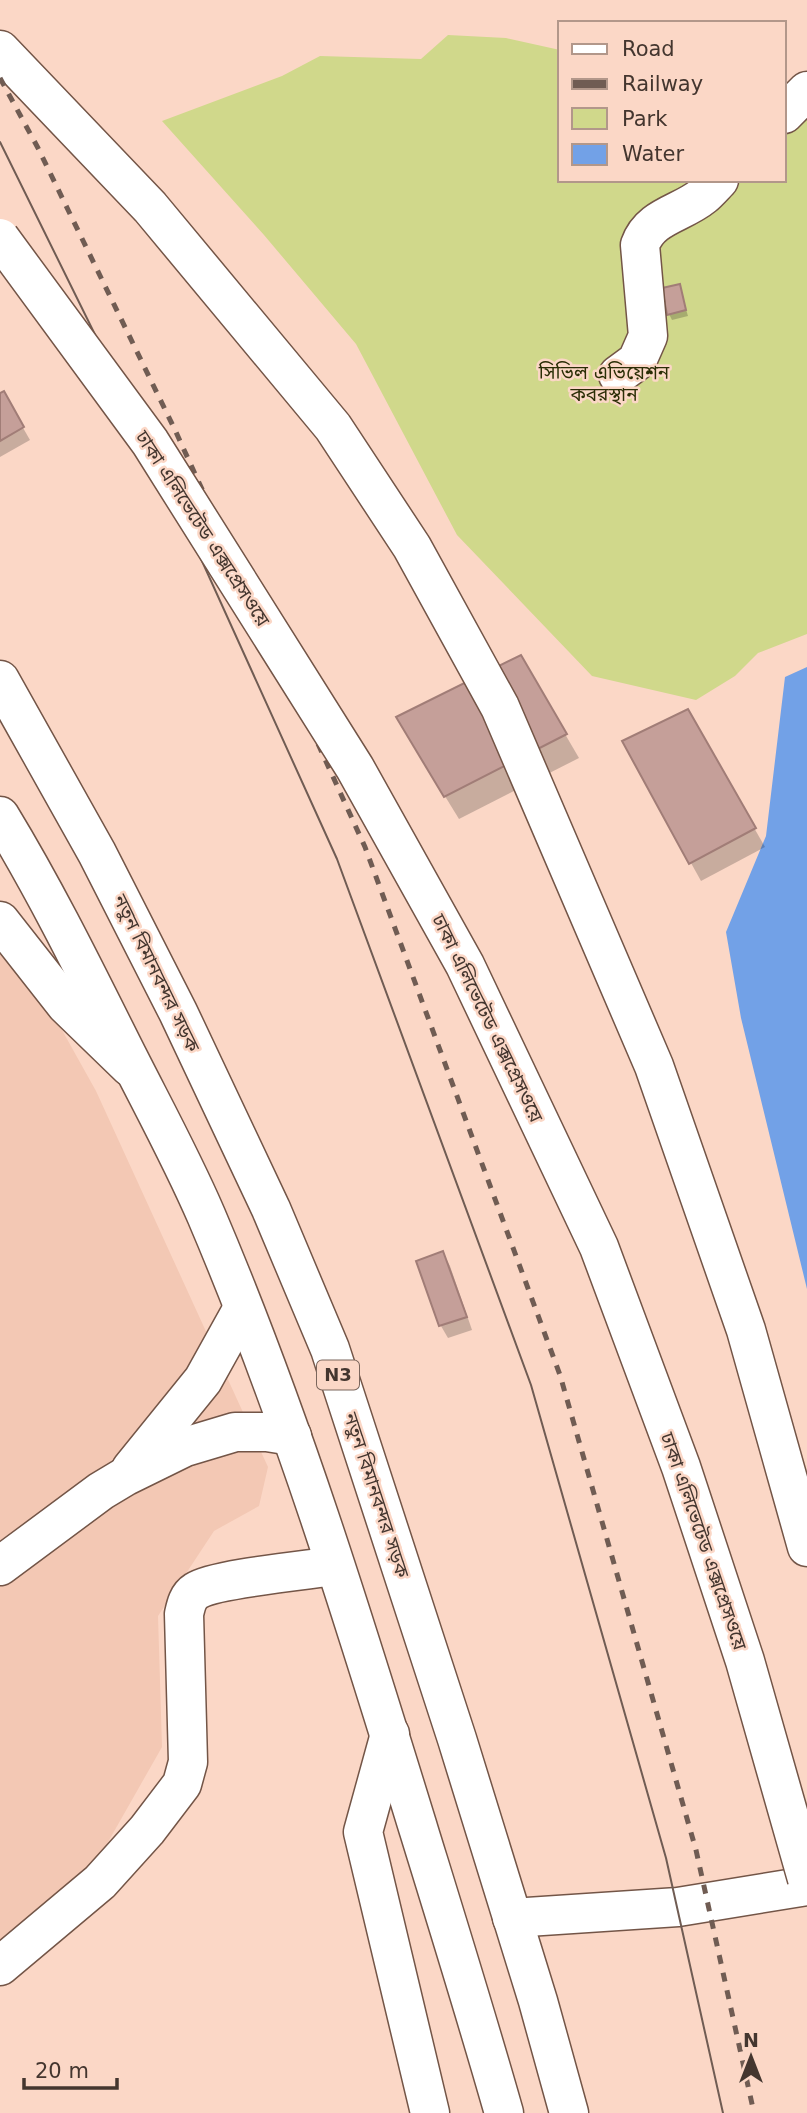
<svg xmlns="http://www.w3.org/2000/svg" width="807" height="2113" viewBox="0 0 807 2113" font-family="'DejaVu Sans','Noto Sans Bengali',sans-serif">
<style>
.built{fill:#f3c8b4}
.green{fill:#d0d88b}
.water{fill:#72a1e7}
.shadow{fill:#0003}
.building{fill:#c59f99;stroke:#a17d77;stroke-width:2}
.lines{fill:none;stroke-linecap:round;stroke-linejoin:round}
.minor-casing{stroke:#735547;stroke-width:41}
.major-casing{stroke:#735547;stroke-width:41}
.highway-casing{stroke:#735547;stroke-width:41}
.minor{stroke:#fff;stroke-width:38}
.major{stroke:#fff;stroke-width:38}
.highway{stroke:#fff;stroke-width:38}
.tram{stroke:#705c53;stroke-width:2}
.rail{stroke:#705c53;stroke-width:5;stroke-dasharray:9 9;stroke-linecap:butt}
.highway-bridge-casing{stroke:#735547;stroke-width:41;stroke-linecap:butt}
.highway-bridge{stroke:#fff;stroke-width:38}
.labels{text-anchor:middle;stroke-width:5;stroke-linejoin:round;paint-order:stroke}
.shield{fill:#fbd7c6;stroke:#7b665c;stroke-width:2}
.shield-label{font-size:18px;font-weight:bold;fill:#44362f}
.park-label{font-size:19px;fill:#2a2d05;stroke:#fbd7c6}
.street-label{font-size:19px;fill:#44362f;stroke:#fbd7c6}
</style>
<rect width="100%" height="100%" fill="#fbd7c6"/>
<polygon class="built" points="0,919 96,1091 268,1467 259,1506 214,1531 158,1616 162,1747 91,1872 0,1953"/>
<polygon class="green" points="448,35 506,38 560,50 560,180 784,180 784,83 807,96 807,634 758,653 735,676 696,700 592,676 457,535 356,344 264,235 162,121 282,76 320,56 421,59"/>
<polygon class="water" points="807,667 807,1289 741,1018 726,932 766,836 785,677"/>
<g class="shadow">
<polygon points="679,286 688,316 672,320 669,314"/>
<polygon points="3,393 30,440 0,457 0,395"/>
<polygon points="520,657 579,758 459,819 411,741"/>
<polygon points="687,711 765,847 701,881 691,863"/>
<polygon points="443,1253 450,1266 472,1330 448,1338 441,1326 418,1262"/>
</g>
<g class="building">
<polygon points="680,284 686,310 667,315 662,288"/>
<polygon points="4,391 24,427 0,441 0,393"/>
<polygon points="521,655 567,734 444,797 396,717"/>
<polygon points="688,709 756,828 689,864 622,741"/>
<polygon points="443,1251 467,1317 439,1326 416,1261"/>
</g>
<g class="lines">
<defs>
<g id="minor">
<polyline points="784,114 807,91"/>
<path d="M618 375 637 361 648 336 640 245C650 216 681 214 703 196 709 191 714 185 719 180"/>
<polyline points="0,921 66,1005 130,1067"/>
<polyline points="131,1469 203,1380 243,1308"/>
<polyline points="0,1566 101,1491 126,1476 185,1447 235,1432 267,1432 292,1436"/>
<polyline points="390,1734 363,1832 430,2113"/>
<polyline points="512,1918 678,1907 807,1886"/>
</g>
<path id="major" d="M0 1966 100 1882 147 1830 182 1784 188 1762 184 1614C186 1605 188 1596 196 1591 213 1579 308 1570 334 1566"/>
<g id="highway">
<polyline points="0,50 150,207 333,427 412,547 500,707 654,1066 746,1330 807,1547"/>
<polyline points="0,680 97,853 178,1012 271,1209 330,1349 457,1739 538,2001 569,2113"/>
<path d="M0 816C45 890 83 967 122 1045 150 1101 181 1157 206 1215 291 1414 355 1623 419 1831 448 1925 477 2018 504 2113"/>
</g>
</defs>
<use href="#minor" class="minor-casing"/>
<use href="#major" class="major-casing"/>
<use href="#highway" class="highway-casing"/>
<use href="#minor" class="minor"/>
<use href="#major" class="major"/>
<use href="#highway" class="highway"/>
<polyline class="tram" points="0,142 148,442 337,859 531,1385 666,1858 723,2113"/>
<polyline class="rail" points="0,78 38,148 175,430 365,847 560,1375 696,1850 754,2113"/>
<defs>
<polyline id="highway-bridge" points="0,238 150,442 355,768 465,965 599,1247 681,1467 745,1661 807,1879"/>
</defs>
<use href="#highway-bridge" class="highway-bridge-casing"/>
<use href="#highway-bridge" class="highway-bridge"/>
</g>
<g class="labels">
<rect class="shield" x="317" y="1360.5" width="42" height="29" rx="5"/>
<g class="shield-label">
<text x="338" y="1381">N3</text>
</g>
<g class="park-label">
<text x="604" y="379">সিভিল এভিয়েশন<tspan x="604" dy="22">কবরস্থান</tspan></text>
</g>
<g class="street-label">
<text transform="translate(203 528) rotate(57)" y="7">ঢাকা এলিভেটেড এক্সপ্রেসওয়ে</text>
<text transform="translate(157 973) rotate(64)" y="7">নতুন বিমানবন্দর সড়ক</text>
<text transform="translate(488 1018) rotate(64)" y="7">ঢাকা এলিভেটেড এক্সপ্রেসওয়ে</text>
<text transform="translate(377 1495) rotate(72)" y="7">নতুন বিমানবন্দর সড়ক</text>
<text transform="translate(704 1541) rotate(71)" y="7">ঢাকা এলিভেটেড এক্সপ্রেসওয়ে</text>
</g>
</g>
<rect x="558" y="21" width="228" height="161" fill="#fbd7c6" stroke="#b2978a" stroke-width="2"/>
<rect x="572" y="44" width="35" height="10" fill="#ffffff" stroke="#b2978a" stroke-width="2"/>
<text x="622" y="56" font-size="21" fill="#44362f">Road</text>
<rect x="572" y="79" width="35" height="10" fill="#705c53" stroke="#b2978a" stroke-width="2"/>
<text x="622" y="91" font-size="21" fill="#44362f">Railway</text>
<rect x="572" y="108" width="35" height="21" fill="#d0d88b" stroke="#b2978a" stroke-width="2"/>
<text x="622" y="126" font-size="21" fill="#44362f">Park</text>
<rect x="572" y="144" width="35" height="21" fill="#72a1e7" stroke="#b2978a" stroke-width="2"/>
<text x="622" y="161" font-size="21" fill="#44362f">Water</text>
<g transform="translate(751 2057)" stroke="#fbd7c6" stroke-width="5" paint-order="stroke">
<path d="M0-5L12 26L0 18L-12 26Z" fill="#44362f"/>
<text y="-10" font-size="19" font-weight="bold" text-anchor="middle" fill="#44362f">N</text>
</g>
<path d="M24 2078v10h93v-10" fill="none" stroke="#44362f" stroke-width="3.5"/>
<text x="35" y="2078" font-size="21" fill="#44362f" stroke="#fbd7c6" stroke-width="5" paint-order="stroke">20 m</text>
</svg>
